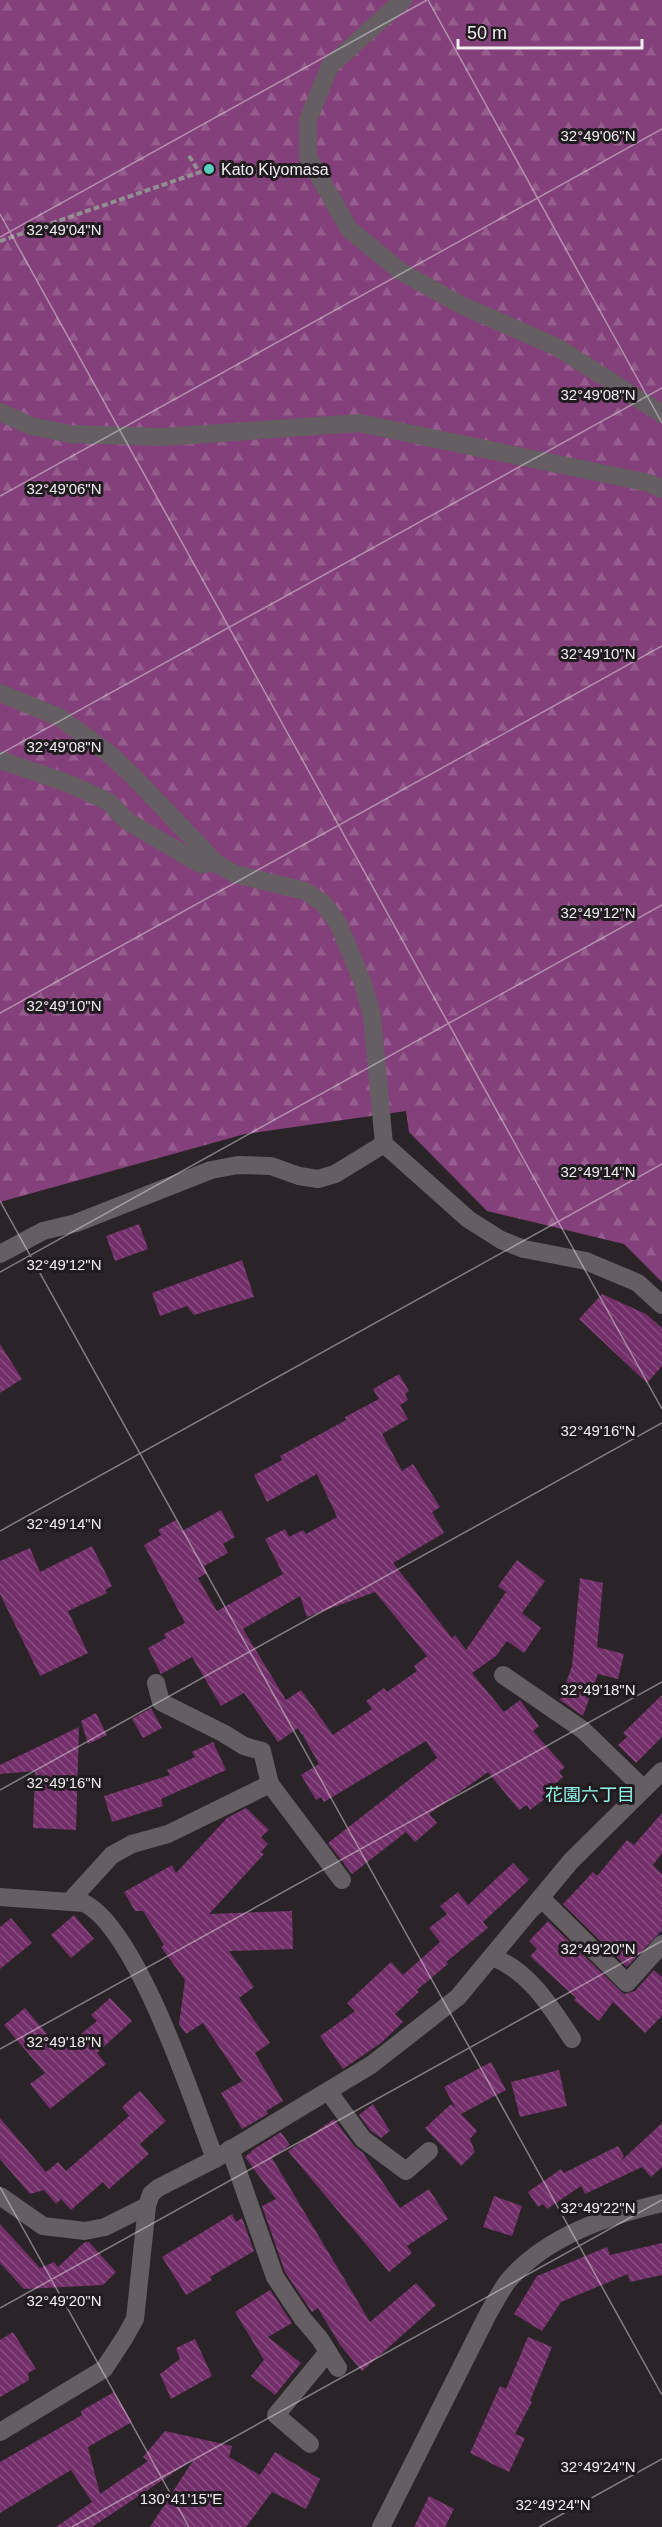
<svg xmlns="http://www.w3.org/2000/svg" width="662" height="2527" viewBox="0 0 662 2527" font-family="Helvetica,'Noto Sans JP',sans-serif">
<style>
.forest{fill:url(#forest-firs)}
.building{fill:url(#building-back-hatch);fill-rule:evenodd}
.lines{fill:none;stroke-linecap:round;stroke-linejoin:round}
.path{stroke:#938e92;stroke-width:4;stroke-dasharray:6 3;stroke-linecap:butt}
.street{stroke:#655f63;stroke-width:18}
.secondary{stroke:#655f63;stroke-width:18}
.ticks{fill:none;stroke:#f2eef1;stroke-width:1.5;stroke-opacity:0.45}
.poi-dot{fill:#59cebe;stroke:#201b1f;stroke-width:2}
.labels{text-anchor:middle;stroke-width:6;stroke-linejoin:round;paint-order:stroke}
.poi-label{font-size:16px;fill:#f2eef1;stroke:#201b1f;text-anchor:start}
.neighbourhood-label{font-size:18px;fill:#92faea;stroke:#201b1f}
.ticks-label{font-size:15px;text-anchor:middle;fill:#f2eef1;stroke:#201b1f;stroke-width:6;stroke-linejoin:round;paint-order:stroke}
</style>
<defs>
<pattern id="forest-firs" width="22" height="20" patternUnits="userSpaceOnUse" patternTransform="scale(1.5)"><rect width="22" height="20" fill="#84407a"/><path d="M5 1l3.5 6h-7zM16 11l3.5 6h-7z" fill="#965c8d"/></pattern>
<pattern id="building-back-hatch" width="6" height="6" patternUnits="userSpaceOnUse" patternTransform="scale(1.5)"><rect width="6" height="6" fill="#722f69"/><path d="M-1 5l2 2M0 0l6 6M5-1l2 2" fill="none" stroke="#874d7f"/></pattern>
</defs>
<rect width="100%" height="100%" fill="#2a2429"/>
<polygon class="forest" points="0,0 662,0 662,1282 624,1244 487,1211 409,1132 406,1111 245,1134 0,1202"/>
<g class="building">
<polygon points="139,1224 148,1249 115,1261 106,1236"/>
<polygon points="242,1260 254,1297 194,1315 187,1306 160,1316 152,1293"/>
<polygon points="602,1294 646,1314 662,1328 662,1366 647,1383 579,1319"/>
<polygon points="0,1344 22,1379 0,1393"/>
<path d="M399 1374 409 1391 405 1394 408 1400 400 1405 408 1419 382 1434 402 1471 413 1464 440 1507 432 1512 444 1533 393 1563 452 1638 455 1635 466 1650 506 1592 498 1586 517 1560 545 1581 522 1613 541 1628 524 1653 507 1641 496 1656 472 1673 504 1712 520 1700 539 1726 533 1731 565 1767 559 1772 563 1777 545 1793 546 1798 530 1810 527 1805 519 1810 488 1772 429 1814 437 1823 415 1842 406 1832 352 1874 328 1843 437 1758 426 1741 324 1802 321 1797 316 1800 301 1775 319 1764 303 1736 304 1734 302 1735 298 1728 278 1742 244 1693 221 1706 192 1657 161 1674 148 1648 166 1638 164 1634 185 1623 144 1545 161 1535 158 1530 176 1520 182 1531 221 1510 235 1537 223 1544 228 1553 204 1566 207 1573 198 1578 217 1611 283 1574 265 1539 285 1529 289 1537 303 1530 306 1534 337 1517 317 1474 267 1502 254 1475 282 1460 280 1456 346 1420 345 1417 379 1399 373 1389ZM375 1592 427 1656 414 1666 417 1671 387 1692 384 1688 366 1701 372 1709 333 1735 301 1690 286 1700 243 1629 300 1596 307 1617Z"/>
<polygon points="92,1546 112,1586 105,1590 107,1593 68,1611 88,1653 40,1676 0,1594 0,1561 30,1548 40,1572"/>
<polygon points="580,1578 603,1583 597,1647 624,1654 618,1679 598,1674 583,1716 560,1700 572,1666"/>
<polygon points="662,1695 662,1737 636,1763 618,1745 627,1737 623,1733"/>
<polygon points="151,1708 162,1728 143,1738 132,1719"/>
<polygon points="96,1713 107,1735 88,1744 81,1721"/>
<polygon points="79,1727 76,1830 33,1828 35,1771 0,1774 0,1765"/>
<polygon points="213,1742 226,1770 161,1799 163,1806 112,1822 104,1796 170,1775 167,1770 195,1757 192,1752"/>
<polygon points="246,1808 269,1830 261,1837 268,1844 261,1852 264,1854 209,1914 292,1911 293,1949 229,1951 254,1987 239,1998 270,2043 255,2053 283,2101 266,2111 268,2114 242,2129 221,2093 242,2081 203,2023 186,2034 179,2024 185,1980 161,1947 164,1945 143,1911 135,1911 124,1892 172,1865 176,1873 227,1818"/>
<polygon points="662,1813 662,1853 653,1865 662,1874 662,1930 627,1967 563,1904 593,1872 597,1876 627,1840 634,1845"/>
<polygon points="513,1863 529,1880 483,1922 488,1928 446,1962 448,1964 417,1990 419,1992 395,2014 403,2022 381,2043 343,2069 320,2036 355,2011 347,2003 391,1962 403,1975 440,1942 429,1928 447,1914 440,1906 458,1892 468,1905"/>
<polygon points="74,1915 94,1939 71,1958 51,1935"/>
<polygon points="11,1918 32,1943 0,1969 0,1927"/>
<polygon points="548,1921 624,1994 635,1991 654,1970 662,1977 662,2016 645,2033 613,2002 599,2021 574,2000 576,1998 530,1956 537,1949 529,1941"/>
<polygon points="110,1998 132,2021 97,2053 106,2064 50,2109 30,2084 45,2073 4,2025 25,2008 61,2050 97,2021 91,2015"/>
<polygon points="491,2062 506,2090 461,2114 477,2131 470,2139 475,2152 461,2166 425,2128 451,2104 456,2109 444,2087"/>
<polygon points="559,2070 567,2106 520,2117 511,2082"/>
<polygon points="140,2091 166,2121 140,2144 149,2154 109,2189 103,2182 71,2210 61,2199 56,2204 44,2190 30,2194 0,2159 0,2118 46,2172 58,2162 66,2171 129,2116 122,2107"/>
<polygon points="373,2104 390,2131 381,2138 371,2131 359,2115"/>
<polygon points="334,2119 354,2146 363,2153 400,2208 429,2189 448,2219 407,2246 412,2253 389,2272 288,2151"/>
<polygon points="662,2123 662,2167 651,2177 642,2167 585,2194 581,2186 547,2209 543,2204 538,2207 528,2192 561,2169 564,2173 618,2146 624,2156 621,2161"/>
<polygon points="281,2132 290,2145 272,2158 370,2322 416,2283 436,2305 362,2371 340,2345 318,2308 312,2312 285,2272 262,2206 276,2199 245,2157 254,2149"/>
<polygon points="494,2196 522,2206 512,2236 483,2227"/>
<polygon points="232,2214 236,2222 242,2218 254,2251 210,2277 212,2280 186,2295 162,2257"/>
<polygon points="0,2224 40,2268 54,2262 58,2267 85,2242 89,2242 116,2272 103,2285 24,2289 0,2263"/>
<polygon points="662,2243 662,2275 630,2282 628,2274 561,2302 542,2331 514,2314 537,2276 607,2247 610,2255"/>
<polygon points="270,2290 292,2323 268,2337 301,2363 275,2395 251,2376 264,2360 235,2312"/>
<polygon points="13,2332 36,2369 28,2373 29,2380 0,2397 0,2340"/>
<polygon points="528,2337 552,2347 530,2401 532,2402 515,2434 525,2438 509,2472 470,2453 500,2386 506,2389"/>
<polygon points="195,2339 212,2376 171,2399 160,2374 180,2359 176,2348"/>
<polygon points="114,2392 132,2422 88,2447 100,2494 148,2461 143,2457 165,2431 232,2446 229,2457 260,2475 275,2452 320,2479 306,2509 272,2492 246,2527 150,2527 194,2459 92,2527 56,2527 92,2502 71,2470 0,2513 0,2462 82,2415 81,2411"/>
<polygon points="429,2496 454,2509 445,2527 414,2527"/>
</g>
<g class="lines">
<g class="path">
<polyline points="189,156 200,173"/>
<polyline points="0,241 209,169"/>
</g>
<g class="street">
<polyline points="403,0 330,66 308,120 308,157 349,229 400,271 461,305 557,347 662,414"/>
<polyline points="0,412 31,426 70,434 163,437 359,423 649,483 662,489"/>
<polyline points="0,693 59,717 107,752 130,773 216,863 235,874 305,891 323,903 338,923 363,983 372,1015 384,1144 468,1219 501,1240 524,1249 586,1261 638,1283 662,1305"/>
<polyline points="0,760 70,784 109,802 127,821 200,864 216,863"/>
<polyline points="0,1254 43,1231 76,1223 211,1170 238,1165 271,1166 299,1176 318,1179 335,1174 384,1144"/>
<polyline points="503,1675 583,1730 644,1789"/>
<polyline points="156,1683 161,1702 223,1733 244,1746 262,1751 270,1784"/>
<path d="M0 1897 84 1903C137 1929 193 2101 215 2159"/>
<polyline points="70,1901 112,1855 132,1844 168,1834 270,1784 342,1880"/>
<polyline points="534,1907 541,1898 627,1983 662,1944"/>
<path d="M493 1957C531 1973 550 2006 572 2039"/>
<polyline points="328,2091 363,2139 406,2171 429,2151"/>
<polyline points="230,2149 275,2277 303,2319 320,2339 338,2368"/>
<polyline points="0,2196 43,2226 85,2231 105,2227 147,2206"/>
<polyline points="0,2432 104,2369 125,2337 135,2319 147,2206 151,2194 158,2188 215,2159 371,2065 458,1997 571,1861 662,1771"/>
<polyline points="310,2444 276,2415 328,2352"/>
</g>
<path class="secondary" d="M381 2527 489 2312C495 2302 501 2290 508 2281 546 2236 608 2216 662 2203"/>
</g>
<path class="ticks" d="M428 0 662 423M0 214 662 1409M0 237 427 0M0 496 662 129M0 754 662 388M0 1013 662 646M0 1201 662 2395M0 1272 662 905M0 1531 662 1164M0 1790 662 1423M0 2049 662 1682M0 2187 189 2527M0 2308 662 1941M72 2527 662 2200M539 2527 662 2459"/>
<circle class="poi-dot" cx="209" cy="169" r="6"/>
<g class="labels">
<g class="poi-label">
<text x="221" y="175">Kato Kiyomasa</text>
</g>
<g class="neighbourhood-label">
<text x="590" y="1801">花園六丁目</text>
</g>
</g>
<g class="ticks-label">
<text x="598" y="141">32°49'06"N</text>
<text x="64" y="235">32°49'04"N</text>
<text x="598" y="400">32°49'08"N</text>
<text x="64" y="494">32°49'06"N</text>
<text x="598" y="659">32°49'10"N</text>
<text x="64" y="752">32°49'08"N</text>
<text x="598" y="918">32°49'12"N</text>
<text x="64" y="1011">32°49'10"N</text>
<text x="598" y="1177">32°49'14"N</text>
<text x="64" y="1270">32°49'12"N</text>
<text x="598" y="1436">32°49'16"N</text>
<text x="64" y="1529">32°49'14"N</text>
<text x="598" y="1695">32°49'18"N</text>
<text x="64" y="1788">32°49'16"N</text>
<text x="598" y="1954">32°49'20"N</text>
<text x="64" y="2047">32°49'18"N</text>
<text x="598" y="2213">32°49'22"N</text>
<text x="64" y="2306">32°49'20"N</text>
<text x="598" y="2472">32°49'24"N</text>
<text x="181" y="2504">130°41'15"E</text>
<text x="553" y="2510">32°49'24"N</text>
</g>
<path d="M458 39v9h184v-9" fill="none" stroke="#f2eef1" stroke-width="3"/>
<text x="467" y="39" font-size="18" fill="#f2eef1" stroke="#201b1f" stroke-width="4.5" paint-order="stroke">50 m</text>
</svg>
